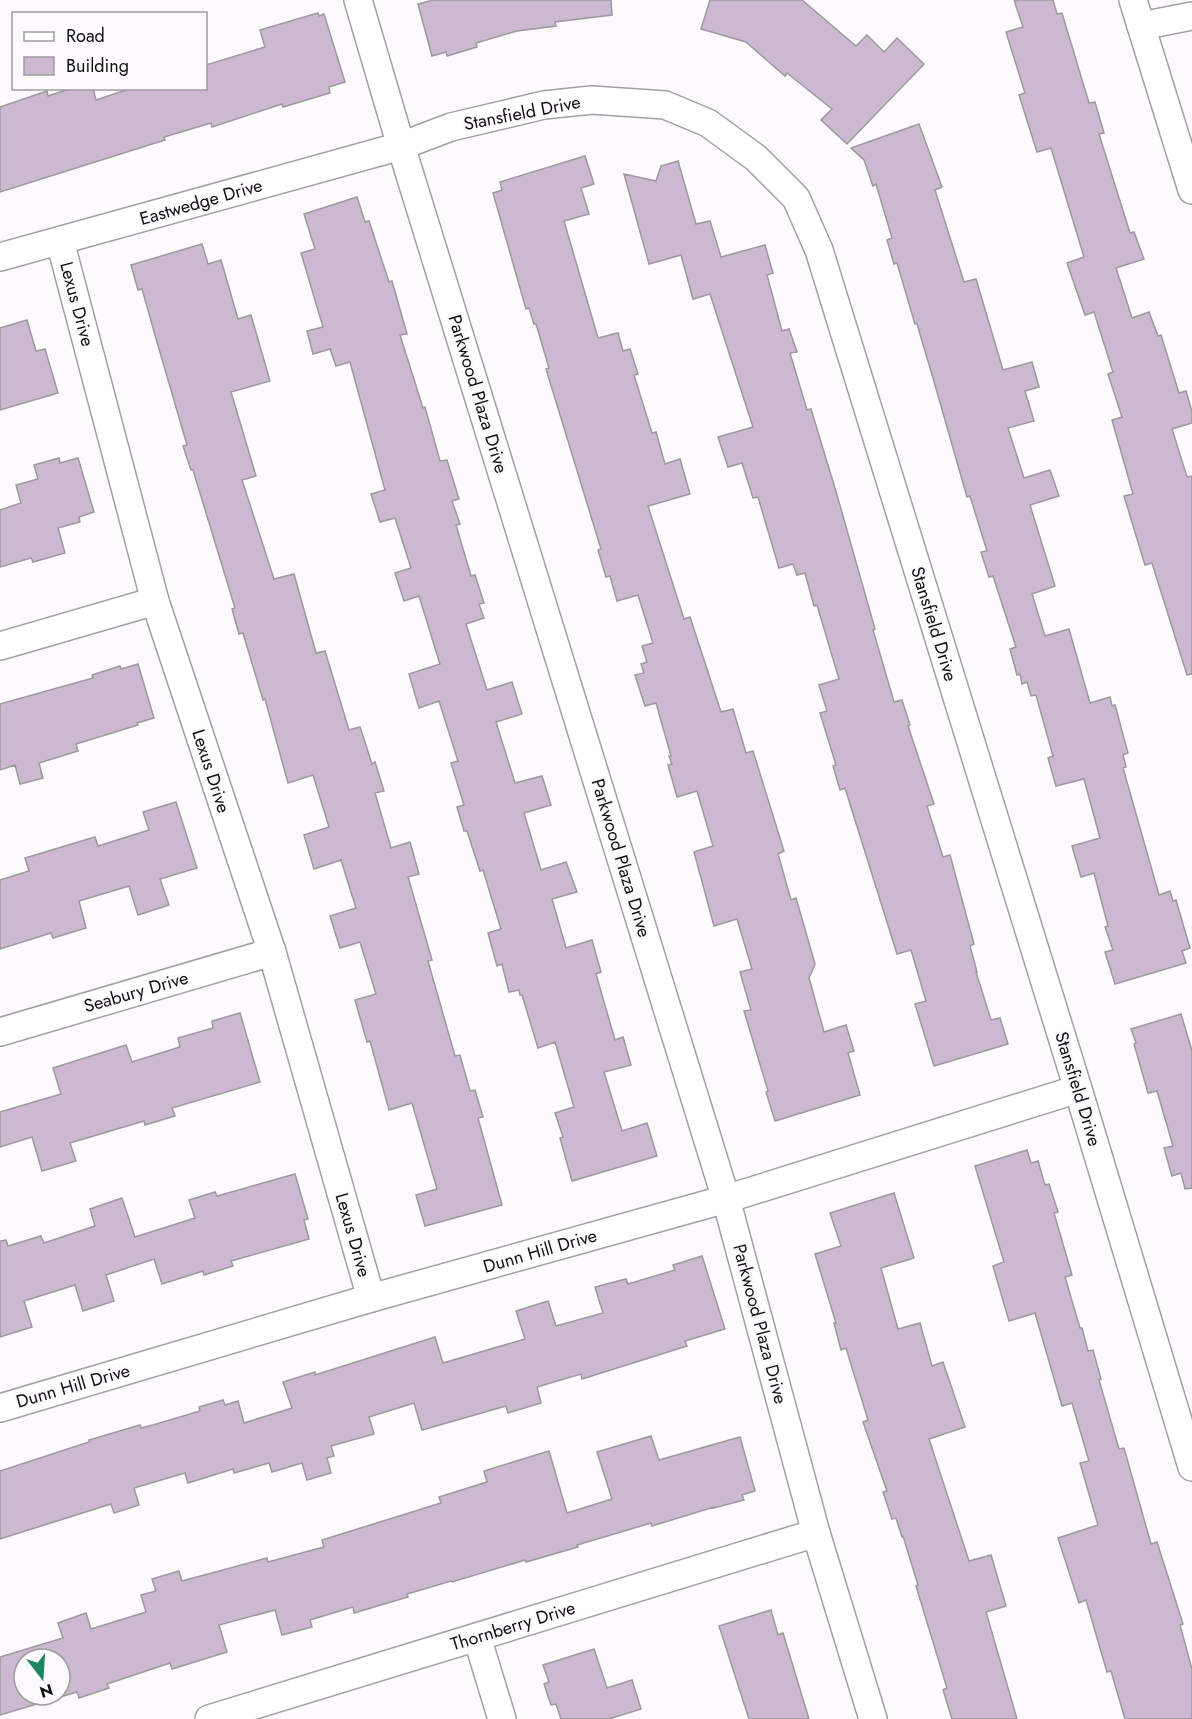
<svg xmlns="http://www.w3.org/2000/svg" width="1192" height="1719" viewBox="0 0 1192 1719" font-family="Jost,sans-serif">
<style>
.building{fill:#ccb8d1;stroke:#9c999d;stroke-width:1.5;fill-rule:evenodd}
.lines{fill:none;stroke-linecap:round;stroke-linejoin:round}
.minor-casing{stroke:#a3a0a4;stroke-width:30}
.minor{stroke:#fff;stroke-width:27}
.labels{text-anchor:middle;stroke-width:4.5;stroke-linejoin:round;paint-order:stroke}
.street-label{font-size:18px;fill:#100f10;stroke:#fdfafe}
</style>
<rect width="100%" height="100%" fill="#fdfafe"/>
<g class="building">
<polygon points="433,0 611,0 612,15 555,22 556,26 517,31 476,43 477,47 447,56 446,52 432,56 418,4"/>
<polygon points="710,0 802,0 856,46 867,35 884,52 897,38 924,64 847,144 821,120 832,109 787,73 785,76 746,42 701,29"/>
<polygon points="1014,0 1053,0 1057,14 1062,13 1089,103 1095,102 1104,133 1099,134 1130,233 1134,232 1144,259 1116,268 1132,318 1149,312 1158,336 1161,335 1179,393 1186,391 1192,412 1192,423 1172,429 1187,477 1192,476 1192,674 1187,675 1152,563 1145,565 1124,496 1133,494 1112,420 1122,417 1108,374 1113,372 1094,312 1085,315 1067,263 1084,257 1051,148 1037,152 1019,95 1025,93 1006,32 1023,27"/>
<polygon points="318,13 319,16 324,14 345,82 329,87 330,93 283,107 282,104 212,127 211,123 164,137 165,140 0,192 0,107 47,91 48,96 72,88 93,88 96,100 132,88 206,88 206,65 265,47 260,30"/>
<polygon points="919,124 942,187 935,190 964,282 976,279 1003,370 1032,362 1039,387 1025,391 1034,421 1008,428 1024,478 1050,470 1059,496 1030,505 1055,586 1032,594 1045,636 1069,629 1090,703 1110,697 1112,706 1115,705 1128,753 1123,755 1126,767 1123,768 1159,895 1170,891 1173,901 1176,900 1190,948 1182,951 1186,963 1115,984 1105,952 1113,950 1105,927 1108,926 1094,873 1081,877 1072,846 1100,838 1084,779 1056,786 1048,758 1053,756 1036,695 1031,696 1027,682 1022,684 1020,674 1017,675 1010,649 1016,647 993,576 989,577 981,552 987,551 970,496 967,497 933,378 917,324 915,324 897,263 894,264 887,240 892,238 876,184 873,186 864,160 851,148"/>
<polygon points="585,156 594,184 581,188 589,214 564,221 598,338 618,333 623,351 630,349 638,374 634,375 652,433 656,432 665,464 680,459 690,494 648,506 684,619 690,617 721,712 733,709 746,753 753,751 784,851 778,854 791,900 796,898 815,964 809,978 824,1032 846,1025 854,1051 848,1053 860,1095 775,1121 766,1092 768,1091 744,1011 751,1010 740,972 752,969 737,919 714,926 694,852 713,846 697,791 677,797 668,765 672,764 669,756 671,756 656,703 645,706 635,675 644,673 641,664 647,662 642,646 653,643 638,595 617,601 610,576 606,577 598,550 601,549 546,369 549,368 536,324 534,324 529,308 526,309 493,193 502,190 500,182"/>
<polygon points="678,161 696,224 710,221 721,257 765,245 773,273 767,275 782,331 789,329 797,352 790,353 807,410 811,409 837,495 875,629 873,630 894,702 902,700 910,725 908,726 934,804 927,806 943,857 950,855 974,944 970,946 977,972 976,972 991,1020 1000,1018 1008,1044 934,1066 915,1004 926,1001 911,950 897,954 845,788 840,790 833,766 836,765 820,713 827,711 819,685 839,679 817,605 814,606 805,573 797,575 793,564 779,568 758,497 753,498 742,463 728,467 718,437 753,427 710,294 693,299 681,255 649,264 624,174 656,181 661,166"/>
<polygon points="357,197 365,222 369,221 389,282 392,281 407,334 400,335 423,408 425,407 440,461 447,460 459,499 452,501 460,524 456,525 471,576 475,575 484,603 479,604 484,618 466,624 487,690 512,682 522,714 496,722 515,783 542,776 551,805 524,813 541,870 566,862 577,892 552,899 566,948 592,940 601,972 596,974 615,1040 623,1037 631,1065 604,1072 622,1131 647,1123 657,1156 572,1181 560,1138 563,1137 555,1113 574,1107 555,1042 538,1048 522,995 520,995 519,990 509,992 502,964 497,966 488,933 501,929 483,870 480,871 467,831 464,831 457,807 464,805 451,763 458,761 439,701 419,708 409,674 440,664 419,596 404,601 395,573 411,568 395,518 380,522 371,494 385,490 350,362 336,366 330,349 313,354 307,331 323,327 301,253 315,249 304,214"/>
<polygon points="202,244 208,264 221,260 238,319 251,315 270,381 231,392 256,476 242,480 274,579 294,574 316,653 325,651 349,730 360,727 372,764 375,762 384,791 375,793 391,848 410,842 419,874 408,877 432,960 428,961 455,1056 460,1055 470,1091 475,1090 483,1117 478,1118 502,1205 425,1226 416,1195 437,1189 412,1103 389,1110 370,1041 367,1042 355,1000 376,994 360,942 340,948 330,916 356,908 341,860 314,869 304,835 329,827 313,775 288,783 265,699 263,700 243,633 239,634 232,609 235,608 193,470 191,470 183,446 187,445 157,342 142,289 138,290 131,265"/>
<polygon points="27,320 36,351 45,349 58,393 0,410 0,328"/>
<polygon points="59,458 60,463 78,458 94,512 79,517 80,522 58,528 65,553 33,562 31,558 0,567 0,510 21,503 16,485 38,479 34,465"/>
<polygon points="138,664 154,718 137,723 138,725 76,744 78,751 39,763 43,778 20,784 15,765 0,770 0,704 93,678 92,675 120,666 121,669"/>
<polygon points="176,802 197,868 160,879 169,905 138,915 129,886 79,901 86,928 53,938 51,933 0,949 0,880 29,871 25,858 95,837 98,846 149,830 143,812"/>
<polygon points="240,1013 260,1082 172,1108 175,1116 145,1125 144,1121 70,1143 76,1161 42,1171 32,1137 0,1147 0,1112 61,1094 53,1068 126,1045 132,1062 180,1047 178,1038 213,1028 212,1021"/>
<polygon points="1181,1014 1192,1051 1192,1188 1185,1189 1181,1173 1172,1176 1164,1148 1173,1146 1157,1091 1148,1093 1134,1044 1136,1043 1131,1029"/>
<polygon points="1027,1150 1031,1163 1038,1161 1045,1185 1049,1184 1058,1212 1054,1213 1072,1275 1065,1277 1080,1328 1082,1328 1088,1351 1093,1350 1101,1379 1099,1380 1119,1449 1124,1448 1151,1544 1157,1542 1183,1624 1180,1625 1192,1669 1192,1719 1125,1719 1111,1671 1107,1672 1086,1600 1079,1603 1058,1538 1098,1525 1080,1463 1089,1461 1072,1403 1062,1406 1035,1313 1009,1321 993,1266 1004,1262 975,1166"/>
<polygon points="295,1174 308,1219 304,1220 309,1239 231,1261 233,1266 204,1275 203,1271 162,1284 154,1259 106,1275 114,1301 83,1311 75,1285 24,1301 32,1327 0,1337 0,1241 6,1240 8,1246 41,1236 44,1243 95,1226 90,1209 122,1198 135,1237 195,1218 189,1200 215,1192 217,1196"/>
<polygon points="894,1193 914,1258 881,1268 898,1329 920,1323 932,1366 943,1362 965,1427 929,1439 969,1561 991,1555 1006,1606 986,1612 1017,1719 952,1719 943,1690 947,1688 916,1586 918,1585 903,1536 902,1537 896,1518 892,1519 883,1492 887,1491 863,1422 868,1420 846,1348 841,1350 834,1323 836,1323 815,1254 841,1246 830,1213"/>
<polygon points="702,1256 725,1329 685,1341 687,1346 582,1379 581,1374 537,1387 541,1403 508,1413 506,1406 422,1430 414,1403 369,1417 374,1434 331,1446 334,1456 327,1458 331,1473 307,1480 302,1463 272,1472 269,1463 234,1473 233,1469 188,1483 185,1473 134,1488 139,1505 114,1513 111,1504 0,1539 0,1471 89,1442 89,1440 140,1425 141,1428 153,1425 200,1411 199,1407 223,1400 225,1405 238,1401 244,1423 292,1408 283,1382 315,1372 315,1375 435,1337 443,1363 525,1339 516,1311 548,1301 556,1326 603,1313 595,1287 626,1279 628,1284 675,1270 673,1265"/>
<path d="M651 1436 659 1460 740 1437 755 1491 742 1495 744 1500 714 1508V1507L652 1526 651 1523 577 1545 578 1547 526 1562 525 1560 452 1582 451 1581 407 1594 408 1597 354 1613 353 1607 310 1620 312 1627 282 1635 275 1610 219 1625 227 1652 172 1669 170 1663 107 1684 109 1688 79 1698 77 1692 0 1715V1657L63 1638 58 1623 86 1613 91 1629 146 1612 141 1595 156 1591 152 1579 179 1571 182 1581 267 1558 268 1562 324 1547 322 1540 441 1503 439 1497 487 1482 484 1471 549 1451 567 1513 612 1499 597 1452ZM24 1659H60V1695H24Z"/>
<polygon points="771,1610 778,1635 783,1633 809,1719 749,1719 719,1626"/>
<polygon points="594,1649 607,1688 632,1680 641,1709 609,1719 561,1719 556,1704 551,1705 544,1684 549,1682 543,1665"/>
</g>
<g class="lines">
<defs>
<g id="minor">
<polyline points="358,0 401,146 726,1199 816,1533 873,1719"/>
<polyline points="1133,0 1192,190"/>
<polyline points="1141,26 1192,16"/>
<polyline points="60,241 155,601 272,952 371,1298"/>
<polyline points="0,257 401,146 451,127 544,105 592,100 665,105 708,123 756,158 796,198 819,250 1078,1089 1192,1467"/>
<polyline points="0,646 155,601"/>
<polyline points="0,1032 272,952"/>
<polyline points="0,1408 371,1298 726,1199 1078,1089"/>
<polyline points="477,1637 502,1719"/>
<polyline points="209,1719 816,1533"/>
</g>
</defs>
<use href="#minor" class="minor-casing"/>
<use href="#minor" class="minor"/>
</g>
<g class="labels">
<g class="street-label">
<text transform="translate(522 113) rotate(-11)" y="6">Stansfield Drive</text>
<text transform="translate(201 202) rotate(-16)" y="6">Eastwedge Drive</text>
<text transform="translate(77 304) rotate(75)" y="6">Lexus Drive</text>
<text transform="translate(478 394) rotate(73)" y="6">Parkwood Plaza Drive</text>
<text transform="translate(934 624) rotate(73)" y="6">Stansfield Drive</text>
<text transform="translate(211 771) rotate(72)" y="6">Lexus Drive</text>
<text transform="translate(621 858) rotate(73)" y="6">Parkwood Plaza Drive</text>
<text transform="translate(136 992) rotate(-16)" y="6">Seabury Drive</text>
<text transform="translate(1078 1089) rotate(73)" y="6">Stansfield Drive</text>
<text transform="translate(353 1235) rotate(74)" y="6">Lexus Drive</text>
<text transform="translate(540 1251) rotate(-16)" y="6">Dunn Hill Drive</text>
<text transform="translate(760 1324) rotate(75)" y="6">Parkwood Plaza Drive</text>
<text transform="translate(73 1386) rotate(-16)" y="6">Dunn Hill Drive</text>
<text transform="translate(513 1626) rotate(-17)" y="6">Thornberry Drive</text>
</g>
</g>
<rect x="12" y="12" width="195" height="78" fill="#fdfafe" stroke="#9e9c9f" stroke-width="1.5"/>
<rect x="24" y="32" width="30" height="9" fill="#ffffff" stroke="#9e9c9f" stroke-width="1.5"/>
<text x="66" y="42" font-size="18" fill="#100f10">Road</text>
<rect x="24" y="57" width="30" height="18" fill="#ccb8d1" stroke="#9e9c9f" stroke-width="1.5"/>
<text x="66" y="72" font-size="18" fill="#100f10">Building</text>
<g transform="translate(42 1677) rotate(163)"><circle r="28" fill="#fdfafe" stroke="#9e9c9f" stroke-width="1.5"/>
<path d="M0-4.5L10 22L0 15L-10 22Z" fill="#1d8662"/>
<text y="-9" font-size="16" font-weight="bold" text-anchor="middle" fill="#100f10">N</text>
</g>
</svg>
